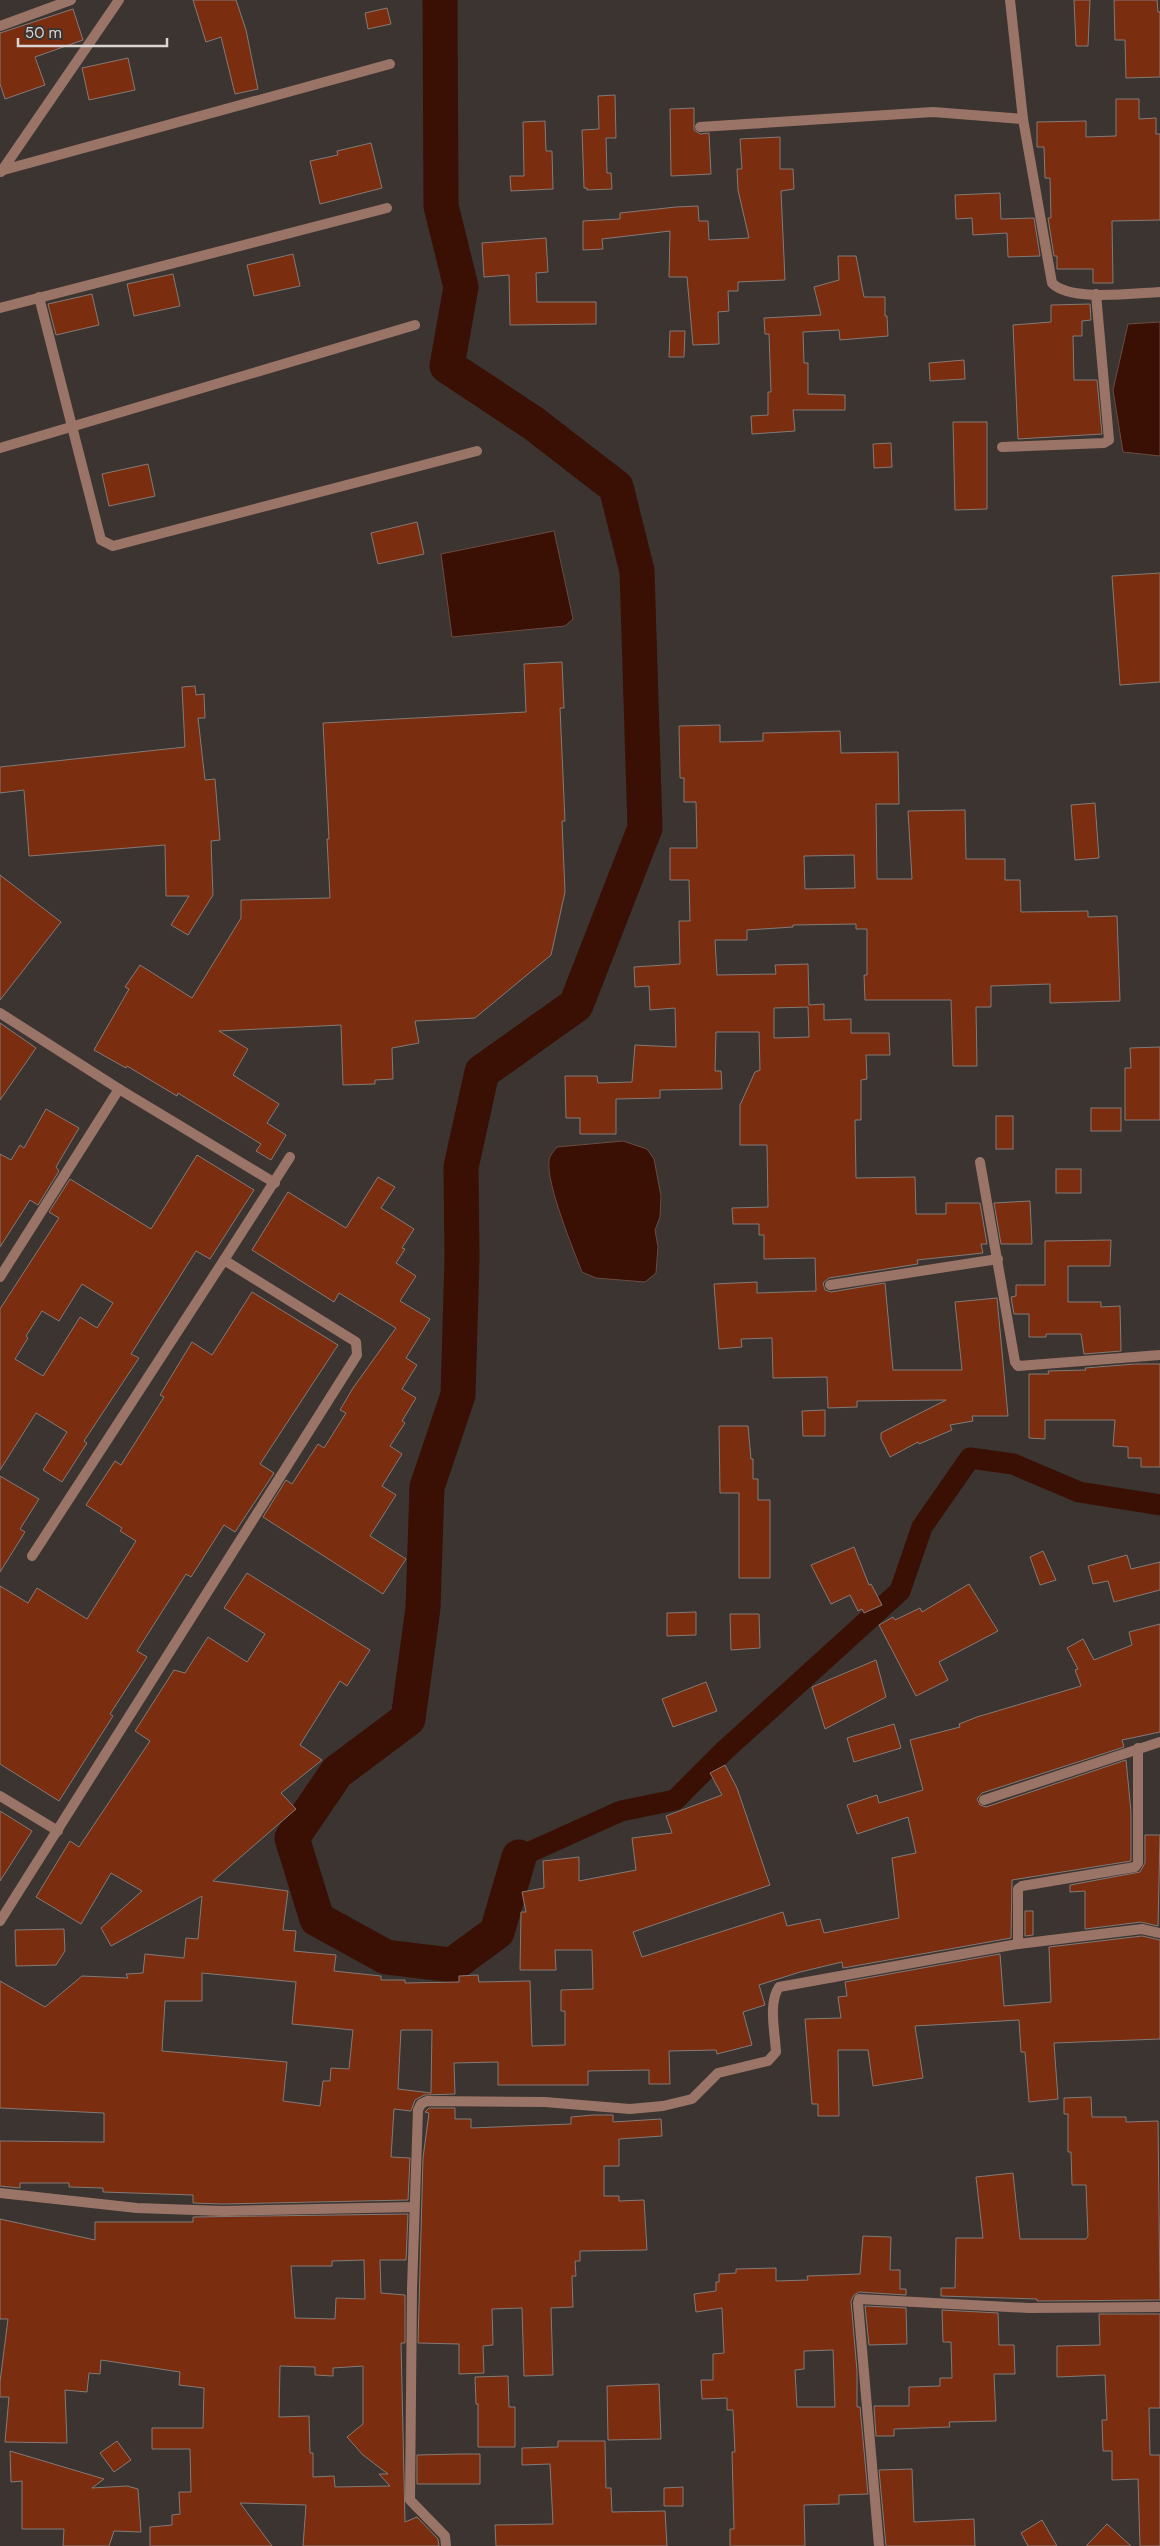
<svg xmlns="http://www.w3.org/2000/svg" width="1160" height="2546" viewBox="0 0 1160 2546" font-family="'DM Sans',sans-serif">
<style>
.water{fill:#391003;stroke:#694b41}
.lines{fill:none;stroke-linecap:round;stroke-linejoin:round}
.canal{stroke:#391003;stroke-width:21}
.river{stroke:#391003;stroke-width:35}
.building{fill:#7b2d10;stroke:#847a76;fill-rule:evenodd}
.street{stroke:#9a7467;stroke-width:10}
</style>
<rect width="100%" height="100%" fill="#3c3431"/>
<g class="water">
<polygon points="1160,322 1160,456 1123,452 1113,390 1128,324"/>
<polygon points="554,531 573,619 565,626 452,637 441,554"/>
<path d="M623 1141 647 1149 654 1159 661 1196 660 1217 655 1230 658 1247 656 1273 645 1282 596 1278 582 1272C573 1249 546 1183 549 1161 549 1156 554 1151 557 1147Z"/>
</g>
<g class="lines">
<polyline class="canal" points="519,1857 621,1811 675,1800 724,1751 900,1591 922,1527 970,1458 1013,1464 1079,1492 1160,1505"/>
<polyline class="river" points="440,0 441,206 461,287 447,366 533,423 616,487 637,571 645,828 576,1005 482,1072 461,1167 462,1258 458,1395 427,1487 423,1608 408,1719 337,1772 292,1838 317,1919 386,1957 452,1965 497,1932 519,1857"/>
</g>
<g class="building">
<polygon points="193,0 236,0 246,30 258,89 235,94 221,37 206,42"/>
<polygon points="1074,0 1090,0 1088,46 1076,46"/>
<polygon points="1114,0 1157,0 1158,12 1160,12 1160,77 1126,78 1125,40 1115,40"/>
<polygon points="387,8 391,24 368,29 365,13"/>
<polygon points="73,9 83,40 35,57 45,85 5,99 0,84 0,33"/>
<polygon points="128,58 135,90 89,100 82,68"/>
<polygon points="615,95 616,138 606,138 607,173 611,173 612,189 587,190 587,188 584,188 582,130 599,129 598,96"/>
<polygon points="1116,99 1139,99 1139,119 1156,118 1156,134 1160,134 1160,220 1112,221 1113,283 1093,283 1093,269 1057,269 1057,256 1054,256 1048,218 1051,218 1050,178 1045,178 1044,147 1037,147 1037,122 1086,121 1086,137 1116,136"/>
<polygon points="694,108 694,130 700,134 709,133 711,174 671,176 670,109"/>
<polygon points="545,121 546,151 552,151 553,189 511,191 510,176 524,176 523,122"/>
<polygon points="780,137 780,169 793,169 794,189 781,191 785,280 738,282 738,291 728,291 729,311 718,312 719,344 693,345 687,277 669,277 670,231 602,239 603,249 583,250 583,221 620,219 620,213 676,207 698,206 699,221 708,221 709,240 749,238 738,190 737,169 742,169 740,139"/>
<polygon points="371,143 382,188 320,204 310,161 338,155 337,151"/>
<polygon points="1000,193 1001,219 1034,218 1040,256 1008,257 1007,233 973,235 972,218 956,219 955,195"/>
<polygon points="546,238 548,272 536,273 537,302 596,302 596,324 510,325 509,275 484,277 482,243"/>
<polygon points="293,254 300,286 254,296 247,265"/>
<polygon points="838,256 856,256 864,297 885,297 885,316 887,316 888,336 840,340 839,330 803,332 804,363 808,363 808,394 845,395 845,410 793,410 795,431 752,434 751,416 768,415 768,392 771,392 769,334 765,334 764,318 821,315 814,287 839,280"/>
<polygon points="173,274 180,306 134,316 127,284"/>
<polygon points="92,294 99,325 56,335 48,304"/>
<polygon points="1090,304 1091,320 1082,321 1082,336 1073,336 1074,380 1097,380 1102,434 1018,439 1013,325 1051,322 1051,305"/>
<polygon points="670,331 685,331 684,357 669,357"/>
<polygon points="964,360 965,379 930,381 929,363"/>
<polygon points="953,422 987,422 987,509 955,510"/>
<polygon points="891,443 892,467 874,468 873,444"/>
<polygon points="148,464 155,496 109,506 102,474"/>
<polygon points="417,522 424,554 378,564 371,533"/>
<polygon points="1160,573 1160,682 1120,685 1112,576"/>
<polygon points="562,662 564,708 560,708 565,821 562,821 565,892 551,955 475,1018 415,1021 419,1043 392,1048 393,1079 375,1080 375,1084 343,1085 341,1025 219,1031 248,1049 233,1075 279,1104 267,1123 286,1135 271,1160 256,1151 261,1144 178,1093 177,1096 127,1066 126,1068 94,1050 129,989 125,987 140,965 192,998 241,918 241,900 330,898 327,839 329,839 323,723 526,712 524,664"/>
<polygon points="195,686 196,695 204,694 205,718 198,718 205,780 215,779 220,840 211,841 213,895 188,935 171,925 189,896 166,896 165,845 29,856 24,790 0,793 0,767 185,747 182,687"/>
<path d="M720 725V742L763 741V733L840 731 841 753 898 752 899 804H876L877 879H912L908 811 965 810 966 859H1005V880H1020L1021 912 1088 911V917L1117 916 1120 1001 1050 1003V984L991 986V1007H976L977 1066H953L951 1000H865L864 975H867V929H856V924L793 925V927L747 930V940H715L717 975 776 974 775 965 808 964 809 1005 824 1004V1020L851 1019V1033H889L890 1055H866L867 1079 861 1080V1120H855L856 1178 915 1177 916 1214H946V1203H980L987 1244H981L983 1253 917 1260 918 1264 829 1278 823 1283 825 1290 831 1292 885 1283 893 1370H962L955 1302 997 1298 1008 1416H972L973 1421 950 1425 952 1430 919 1444 918 1442 890 1457 881 1439V1433L946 1400 857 1401V1407L828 1408 827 1377 773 1378 772 1338 741 1339 742 1347 719 1349 714 1284 757 1282V1293L816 1291 815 1258 764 1259V1235H759V1224H733L732 1208 768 1207 767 1145H740V1105L755 1072 760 1070 759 1032H716L715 1071H721L722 1089 660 1090V1098L616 1099V1134H580V1118H566L565 1076H597L598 1083 632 1082 635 1045 676 1047 675 1008 650 1010 649 986 635 987 634 967 680 964 679 921H690L689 880H670V848H697L696 802H684V778H680L679 726ZM854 855 855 888 805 889 804 856ZM808 1007 809 1037 774 1038V1008Z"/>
<polygon points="1095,803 1099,858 1075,860 1071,805"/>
<polygon points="0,875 61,922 0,1000"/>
<polygon points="0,1023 36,1048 0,1100"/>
<polygon points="1160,1047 1160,1120 1125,1120 1125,1068 1131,1068 1130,1048"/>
<rect x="1091" y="1108" width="30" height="23"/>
<polygon points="46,1109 79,1128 56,1167 59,1171 38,1205 30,1200 0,1247 0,1154 11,1160 20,1145 24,1148"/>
<rect x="996" y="1116" width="17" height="33"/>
<path d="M197 1155 254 1190 210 1259 196 1251 131 1354 139 1358 84 1441 87 1443 62 1482 43 1470 67 1432 36 1413 0 1470V1309L59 1218 49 1212 70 1179 151 1229ZM82 1284 113 1303 97 1328 80 1317 43 1376 15 1359 28 1338 26 1336 42 1311 59 1321Z"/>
<rect x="1056" y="1169" width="25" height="24"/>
<polygon points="378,1177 395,1187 381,1208 414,1229 402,1248 405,1249 396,1263 416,1276 400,1301 430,1319 406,1358 417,1365 402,1389 416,1398 402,1421 405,1423 390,1446 402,1454 382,1486 396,1495 370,1536 406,1559 383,1594 263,1517 286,1480 292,1484 318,1444 324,1448 346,1413 340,1410 353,1388 396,1328 339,1293 334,1302 252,1250 288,1192 346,1228"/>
<polygon points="1030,1201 1032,1244 1001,1244 994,1203"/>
<polygon points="1111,1240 1110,1266 1068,1266 1068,1302 1101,1302 1101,1307 1120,1306 1121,1351 1084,1354 1081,1334 1046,1334 1046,1337 1029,1337 1029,1314 1014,1314 1011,1297 1016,1296 1016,1285 1045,1285 1045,1241"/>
<polygon points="252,1292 338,1345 260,1464 274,1473 235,1532 224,1525 191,1577 186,1574 137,1651 147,1657 110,1714 113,1716 59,1801 0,1764 0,1586 28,1603 37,1588 87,1619 136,1541 120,1531 122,1528 86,1505 115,1461 121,1465 164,1397 160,1395 192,1342 212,1355"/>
<polygon points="1135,1364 1160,1364 1160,1467 1141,1467 1141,1458 1128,1458 1128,1447 1113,1446 1115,1420 1045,1420 1045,1439 1029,1438 1029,1374 1049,1374 1048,1371 1086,1370 1085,1368"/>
<polygon points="825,1410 825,1436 803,1436 802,1411"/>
<polygon points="719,1426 748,1426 751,1459 753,1459 753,1479 758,1479 758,1500 770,1500 770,1578 739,1578 739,1493 720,1493"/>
<polygon points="0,1476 39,1499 20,1529 25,1532 0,1572"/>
<polygon points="854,1547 869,1585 871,1584 882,1605 864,1613 862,1609 858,1611 850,1595 831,1604 811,1565"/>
<polygon points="1043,1551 1056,1580 1040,1585 1030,1557"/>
<polygon points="1127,1555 1131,1569 1160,1562 1160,1590 1114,1602 1108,1581 1093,1584 1088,1566"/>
<path d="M247 1573 370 1650 347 1686 340 1681 300 1745 322 1760 281 1793 296 1809 213 1881 288 1891 283 1930 296 1931 294 1951 336 1955 334 1971 381 1976V1980H405V1983L459 1982V1976L478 1975 479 1982 530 1981 532 2046 565 2045V2011H561V1990L593 1989 592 1950H555L556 1970H520L521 1912H526L522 1892 544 1888 543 1861 579 1857V1881L636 1870 632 1838 672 1833 666 1816 722 1795 710 1773 725 1765 737 1788 770 1885 633 1932 642 1957 783 1912 787 1926 820 1919 824 1933 899 1918 892 1858 916 1853 908 1817 857 1834 847 1805 877 1795 879 1803 923 1790 910 1740 960 1727 959 1724 977 1717 1081 1686 1075 1670 1078 1669 1067 1648 1083 1639 1094 1660 1132 1645 1129 1632 1160 1624V1732L1122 1740 1124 1747 982 1793 977 1799 980 1805 986 1807 1126 1760 1131 1812V1861L1012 1880 1011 1938 843 1968 842 1962 800 1972 759 1985 765 2005 743 2012 752 2045 717 2054 716 2050 669 2051 670 2084H649V2070L588 2071V2085H498V2062L454 2063 455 2094 424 2095 415 2100 411 2111 394 2109 391 2157 410 2158 408 2200 223 2204 193 2203V2195L103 2192V2188L69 2187V2183H20V2188L0 2186V2141L104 2142V2113L0 2108V1981L45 2007 82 1976 128 1978 126 1974 143 1973 145 1954 184 1958 186 1938 198 1939 202 1896 111 1946 101 1928 142 1891 111 1873 81 1924 36 1897 70 1841 79 1847 150 1741 135 1731 174 1670 185 1673 208 1637 247 1662 265 1634 224 1608ZM202 1973 296 1982 292 2024 353 2030 349 2069 331 2068 330 2081H323L320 2106 283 2101 287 2062 162 2051 165 2001H202ZM401 2030H432L431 2093 398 2089Z"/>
<polygon points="969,1584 998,1631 939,1662 948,1680 916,1696 879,1625 893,1617 895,1620 920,1608 922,1612"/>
<polygon points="696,1612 696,1635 667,1636 667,1613"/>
<polygon points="730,1614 759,1614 760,1648 731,1650"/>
<polygon points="876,1660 886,1697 825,1729 812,1687"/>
<polygon points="706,1682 717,1711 673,1727 662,1699"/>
<polygon points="894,1724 901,1748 854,1762 847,1738"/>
<polygon points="0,1811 32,1831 0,1881"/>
<polygon points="1145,1835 1160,1835 1158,1926 1141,1922 1085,1929 1085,1891 1070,1892 1070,1885 1140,1872 1145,1863"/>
<polygon points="1025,1911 1033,1911 1033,1935 1025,1936"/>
<polygon points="64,1929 65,1951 56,1965 16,1966 15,1930"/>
<polygon points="1142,1936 1160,1940 1160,2039 1054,2043 1058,2099 1029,2102 1025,2052 1021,2052 1019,2020 915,2026 923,2078 873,2086 868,2050 838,2050 839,2116 818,2116 818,2104 812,2104 805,2019 841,2018 838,1997 847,1996 845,1982 1000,1954 1004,2006 1051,2002 1049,1947"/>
<polygon points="1091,2097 1092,2117 1126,2117 1126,2122 1158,2121 1160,2300 1037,2301 1037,2299 941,2296 941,2288 955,2288 956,2238 983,2238 976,2177 1013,2173 1020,2239 1086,2239 1088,2236 1086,2185 1072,2185 1071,2152 1068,2152 1068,2114 1064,2114 1064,2098"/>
<polygon points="429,2108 455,2108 455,2119 471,2119 471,2128 571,2124 571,2117 593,2115 613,2115 613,2122 661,2119 662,2136 619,2139 619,2166 604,2166 604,2196 619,2196 619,2201 644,2200 647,2250 580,2251 580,2261 575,2261 576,2276 572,2276 573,2307 551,2308 553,2375 524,2376 522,2308 492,2309 493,2345 483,2346 484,2373 459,2374 459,2344 418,2343 423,2158 429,2113 425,2112"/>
<path d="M408 2214 406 2260H380L381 2293 405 2295V2343H401L405 2522 417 2517 438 2539 439 2546H303L306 2505 240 2503 272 2546H150V2527L172 2525V2515L180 2514 179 2492H191L190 2449H152V2428H203L204 2388 179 2385 180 2372 101 2360 100 2374 89 2373 87 2392 65 2390 67 2443 5 2442 9 2397H0V2382L8 2319H0V2219L95 2240V2222H193V2217ZM364 2260 365 2299 336 2298 335 2319 295 2318 291 2266H332V2261ZM280 2366 315 2367V2375L333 2376V2368L363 2366V2424L347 2437 363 2455 388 2474H379L390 2486 335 2487 334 2476 313 2477V2453H310L309 2416 279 2417Z"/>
<path d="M863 2236 891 2237 890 2270H900V2289H906V2295L859 2292 854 2295 851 2301 857 2371V2407H860L868 2494 839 2495V2504L804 2505 805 2546H730V2529H734L732 2452H735L733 2410H727V2398L702 2399 701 2380H713V2354L724 2353 722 2308 696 2312 694 2294 716 2291V2282H719V2274L736 2273V2269L776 2268V2281L808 2280 807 2276 860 2274ZM833 2350 835 2407H797L795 2370 804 2369V2351Z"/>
<polygon points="865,2306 906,2308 907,2344 869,2345"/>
<polygon points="942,2310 998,2313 999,2345 1014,2345 1015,2374 994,2374 996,2421 949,2422 950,2427 894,2429 894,2436 876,2436 874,2406 909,2406 909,2387 940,2386 940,2378 952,2378 951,2342 943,2342"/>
<polygon points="1099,2314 1160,2314 1160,2408 1149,2408 1150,2455 1160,2455 1160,2546 1140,2546 1138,2479 1112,2480 1112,2451 1103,2451 1102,2420 1107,2420 1105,2375 1057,2377 1057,2346 1100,2345"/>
<polygon points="508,2376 509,2407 515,2407 515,2447 478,2447 478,2404 476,2404 475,2377"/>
<polygon points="659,2384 661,2439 608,2440 607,2386"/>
<polygon points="117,2441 131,2460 114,2472 100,2453"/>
<polygon points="558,2441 605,2441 606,2488 611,2488 612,2512 665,2511 667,2546 496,2546 495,2525 553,2524 550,2464 522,2465 522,2448 558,2447"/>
<polygon points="10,2451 104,2479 92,2488 127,2486 138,2489 141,2532 114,2531 109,2546 63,2546 64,2529 22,2529 22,2481 11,2482"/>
<polygon points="460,2454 480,2454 480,2484 417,2484 417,2455"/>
<polygon points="912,2469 914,2522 974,2519 975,2546 886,2546 879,2470"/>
<polygon points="683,2487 683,2506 664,2506 664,2488"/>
<polygon points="1042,2520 1057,2546 1028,2546 1021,2533"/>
<polygon points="1107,2524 1131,2546 1086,2546"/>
</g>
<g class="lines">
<g class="street">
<path d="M1010 0 1023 119 1052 283C1070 302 1135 293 1160 292"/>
<polyline points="0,26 71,0"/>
<polyline points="700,127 933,112 1023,119"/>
<polyline points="0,171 390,64"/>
<polyline points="1,172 119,0"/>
<polyline points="39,297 101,540 113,546 477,451"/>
<polyline points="0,308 387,208"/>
<polyline points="1002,447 1104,443 1109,440 1096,294"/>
<polyline points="0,448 415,325"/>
<polyline points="0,1013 119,1089 275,1183"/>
<polyline points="980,1162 1015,1362 1018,1366 1160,1355"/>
<polyline points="224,1260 290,1157"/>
<polyline points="0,1277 119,1089"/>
<polyline points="830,1285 998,1259"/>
<polyline points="0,1796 58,1831"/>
<polyline points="984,1800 1160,1742"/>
<polyline points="0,1921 357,1355 356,1342 224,1260 32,1556"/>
<polyline points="1018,1944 1142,1929 1160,1933"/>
<polyline points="0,2193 137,2208 223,2211 414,2207"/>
<path d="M446 2546 445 2536 410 2500 412 2289 418 2110 421 2104 427 2101 545 2102 630 2109 663 2106 692 2099 718 2073 768 2061 776 2052C775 2032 768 2003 779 1987L1018 1944V1889L1022 1886 1135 1867 1138 1863V1748"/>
<polyline points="879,2546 858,2303 859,2299 1029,2308 1160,2307"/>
</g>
</g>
<path d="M18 38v8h149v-8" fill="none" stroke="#dad4d2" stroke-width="2.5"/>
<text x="25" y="38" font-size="15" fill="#dad4d2" stroke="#3c3431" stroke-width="4" paint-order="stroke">50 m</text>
</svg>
